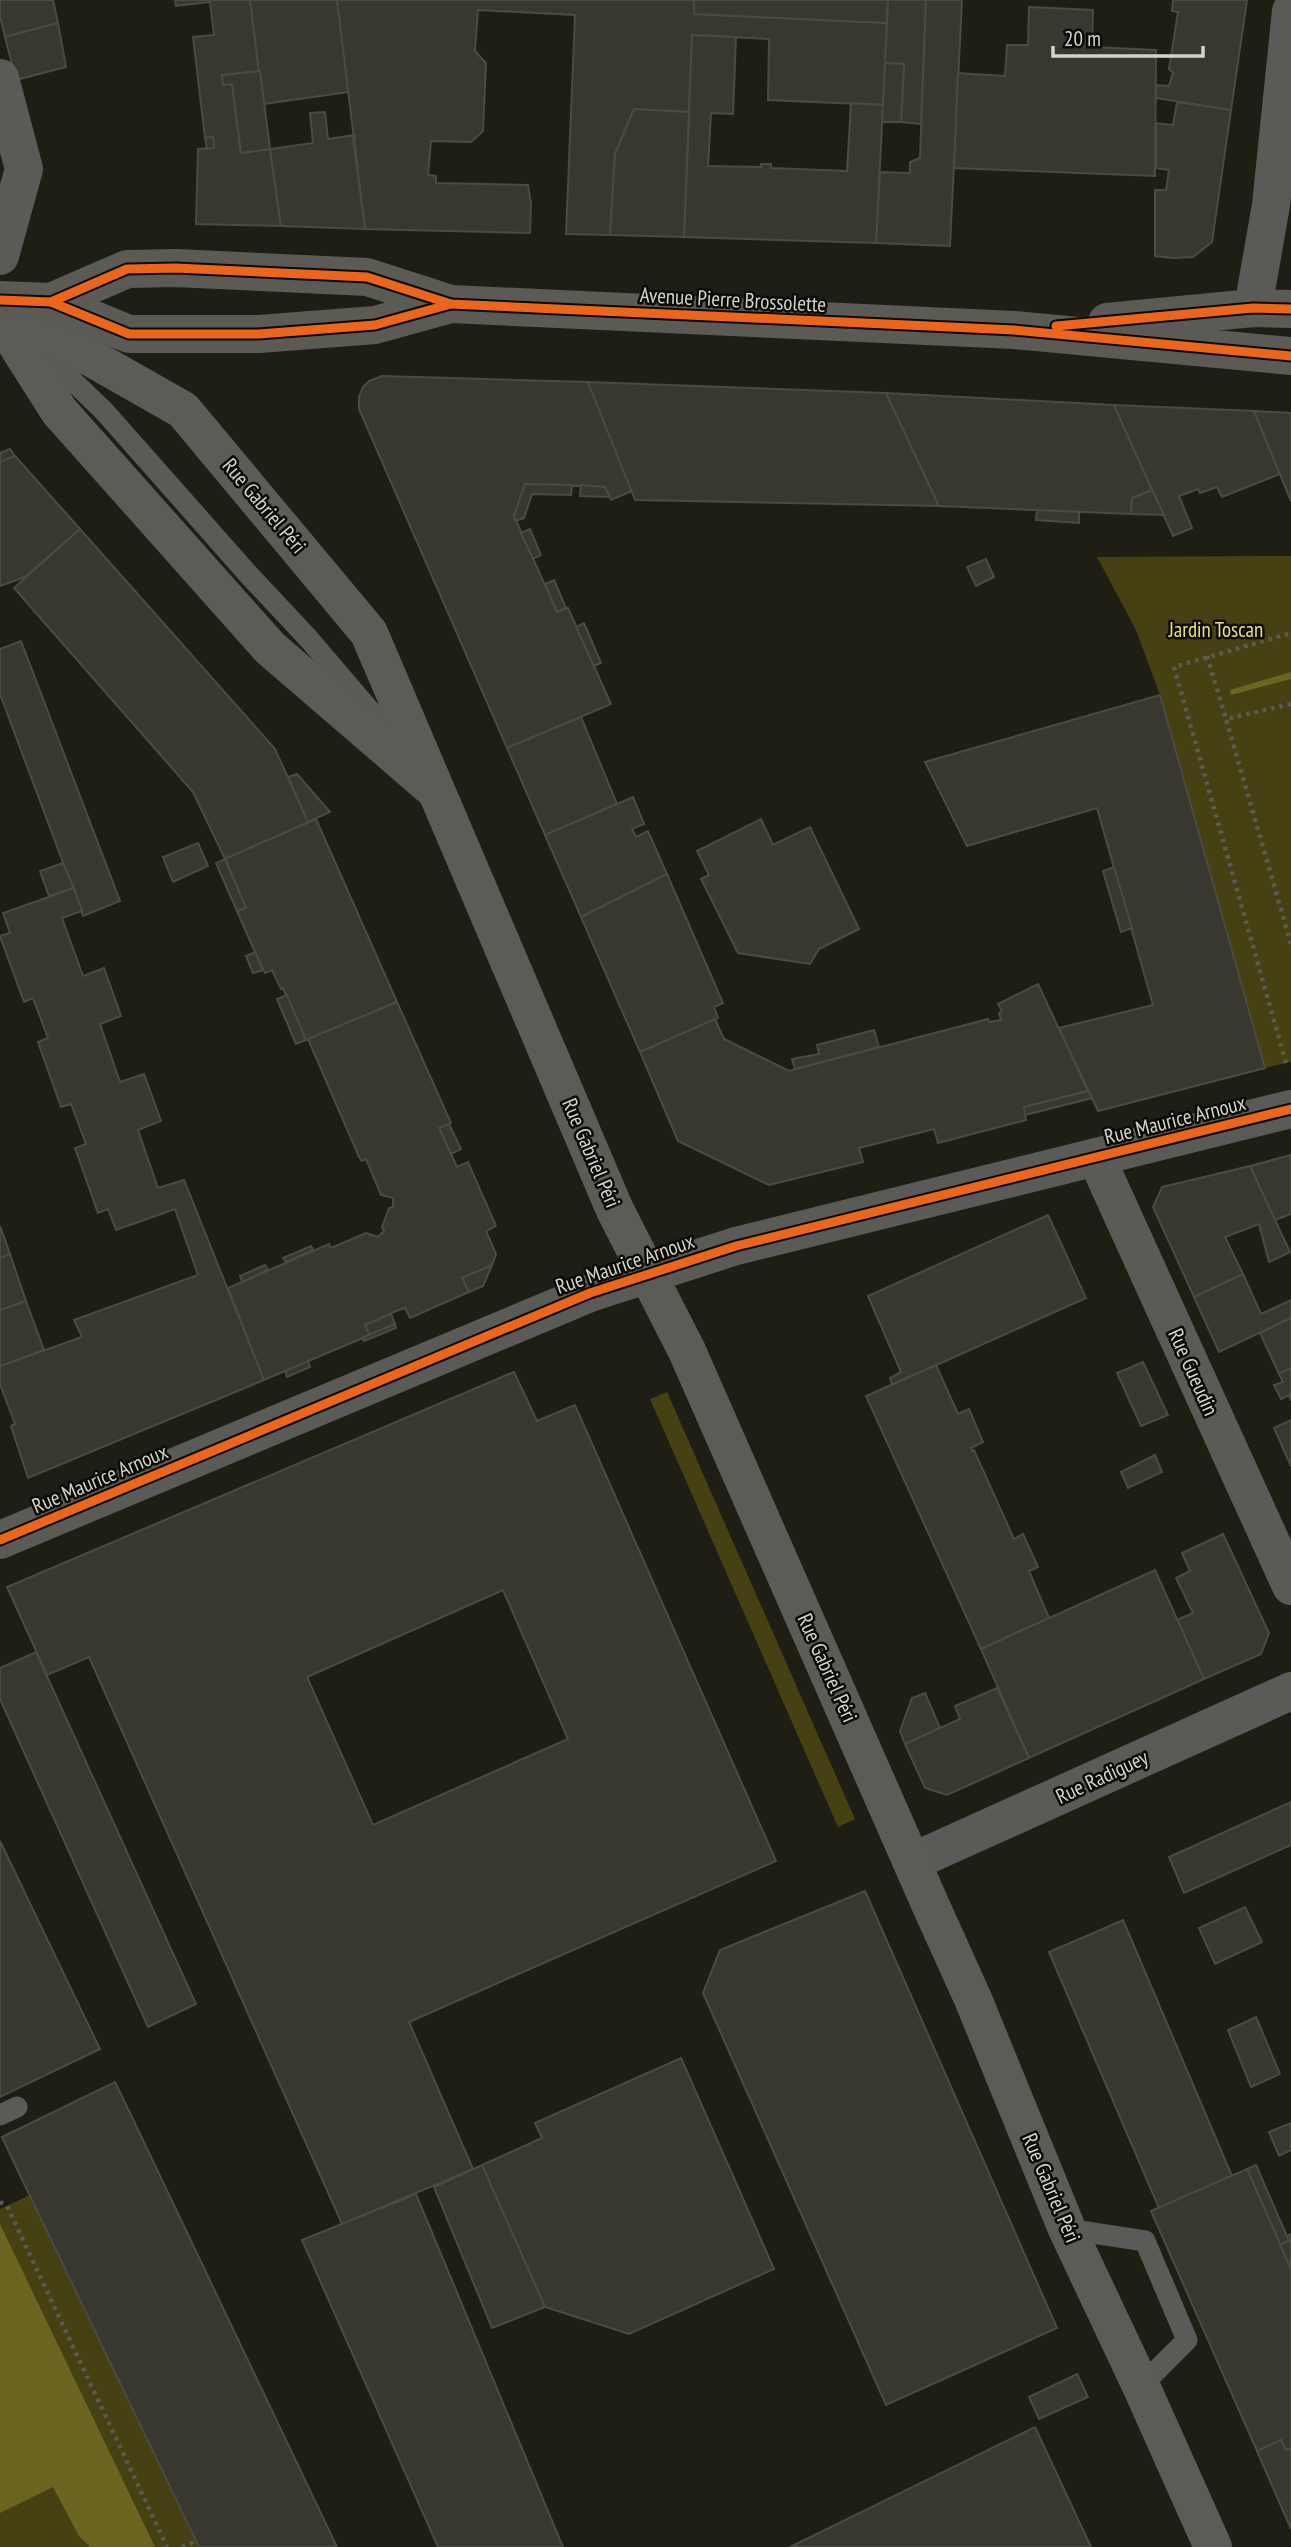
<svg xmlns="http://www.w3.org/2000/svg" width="1291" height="2547" viewBox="0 0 1291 2547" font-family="'PT Sans Narrow',sans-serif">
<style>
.green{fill:#464112}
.water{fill:#6c6521}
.building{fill:#383830;stroke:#4c4b43;stroke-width:2;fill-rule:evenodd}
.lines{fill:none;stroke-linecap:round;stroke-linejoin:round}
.path{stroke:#5b5b56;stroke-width:4.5;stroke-dasharray:3.5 5;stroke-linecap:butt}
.service{stroke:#5a5a56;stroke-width:21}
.minor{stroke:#5a5a56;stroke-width:38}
.tertiary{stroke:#5a5a56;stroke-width:38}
.secondary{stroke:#5c5c57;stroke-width:38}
.primary{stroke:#5b5a55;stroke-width:38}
.cycleway-casing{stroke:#0b0b05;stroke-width:13}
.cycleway{stroke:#eb651d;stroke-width:9}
.labels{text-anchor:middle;stroke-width:5;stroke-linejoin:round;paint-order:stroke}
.street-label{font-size:21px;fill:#d4d4c9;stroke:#0b0b05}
.park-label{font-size:21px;fill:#f0e263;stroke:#0b0b05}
</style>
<rect width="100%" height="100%" fill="#1f1e15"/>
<g class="green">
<polygon points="1291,556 1291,1062 1265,1068 1160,695 1136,630 1097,557"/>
<polygon points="667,1392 855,1819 838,1827 650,1399"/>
<polygon points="30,2195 199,2547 0,2547 0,2209"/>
</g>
<g class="water">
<polygon points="1291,672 1291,679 1231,695 1230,690"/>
<polygon points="0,2224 155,2547 90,2547 79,2536 53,2487 0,2513"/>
</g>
<g class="building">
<polygon points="0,0 53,0 58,23 5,37 0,16"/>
<polygon points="175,0 250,0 260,71 222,75 223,85 232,84 241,153 270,149 281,226 196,224 198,149 214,148 213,137 205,138 193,37 214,35 210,2 176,6"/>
<polygon points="250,0 337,0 349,92 263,104"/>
<polygon points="337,0 694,0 694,14 887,23 883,105 768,100 769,39 692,35 689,112 634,109 615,154 610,235 566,234 575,15 478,10 475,51 486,63 483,131 471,142 431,141 428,175 436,176 436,183 528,185 531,203 530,233 365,229"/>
<polygon points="694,0 888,0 887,23 694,14"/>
<polygon points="888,0 926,0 921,124 901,122 904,64 885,63"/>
<polygon points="926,0 962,0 950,246 876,243 880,172 910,173 910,162 920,158"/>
<polygon points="1173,0 1247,0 1231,110 1156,98 1156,85 1169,86 1173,73 1169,69 1178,12 1172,11"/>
<polygon points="1029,7 1093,10 1092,47 1156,50 1155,176 954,168 958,73 1005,76 1007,45 1028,45"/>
<polygon points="58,23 66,67 16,80 5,37"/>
<polygon points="692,35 736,37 733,114 711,113 708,166 761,167 761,164 771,164 771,168 847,171 851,103 883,105 876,243 684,237"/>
<polygon points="885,63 904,64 901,122 882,122"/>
<polygon points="260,71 270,149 241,153 232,84 223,85 222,75"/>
<polygon points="1177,102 1231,110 1212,242 1193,257 1173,258 1155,256 1155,190 1166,190 1169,170 1156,168 1156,123 1173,125"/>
<polygon points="634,109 689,112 684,237 610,235 615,154"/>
<polygon points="325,112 328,139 355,135 355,139 353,138 365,229 281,226 270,149 313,143 310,113"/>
<polygon points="213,137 214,148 207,149 205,138"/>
<polygon points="382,376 588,382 632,491 611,500 605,487 525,484 514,516 557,612 568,608 611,704 507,748 359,409 359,397 363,387 369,381"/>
<polygon points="588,382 886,393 939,506 635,500"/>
<polygon points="886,393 1114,405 1152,490 1132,498 1131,514 939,506"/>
<polygon points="1114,405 1254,411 1280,474 1222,497 1217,487 1200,493 1198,489 1179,496 1192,528 1173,536"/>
<polygon points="1254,411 1291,413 1291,501 1280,474"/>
<polygon points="10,449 15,456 0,462 0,453"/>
<polygon points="15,456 80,529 25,577 0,586 0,462"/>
<polygon points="525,484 572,485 571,495 532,494 524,518 516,521 514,516"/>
<polygon points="581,485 605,487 610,497 580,496"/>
<polygon points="1152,490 1164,515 1131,514 1132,498"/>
<polygon points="1037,510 1079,512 1079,523 1036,520"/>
<polygon points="80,529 275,749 308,822 225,859 193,792 14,588"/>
<polygon points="530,529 541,555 533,559 521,533"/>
<polygon points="986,559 994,577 976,586 967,567"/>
<polygon points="554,580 566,608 557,612 545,584"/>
<polygon points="584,623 601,663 594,666 576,627"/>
<polygon points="21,641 120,901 83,916 0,694 0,649"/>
<polygon points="1160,695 1265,1068 1098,1111 1059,1028 1153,1005 1097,808 967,846 925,762"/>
<polygon points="581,717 617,804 545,835 507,748"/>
<polygon points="297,774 330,812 308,822 288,777"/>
<polygon points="633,797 644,824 632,829 636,837 648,831 667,874 581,917 545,835"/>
<polygon points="316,819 397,1002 306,1040 283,988 281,989 272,970 265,973 255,952 237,911 246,908 225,859"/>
<polygon points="761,819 773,845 810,827 859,929 819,949 810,964 738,953 701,879 709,875 697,851"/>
<polygon points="198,843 208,866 173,882 163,857"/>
<polygon points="225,859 246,908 237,911 216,863"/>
<polygon points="63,863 74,888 49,896 40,871"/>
<polygon points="1114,867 1132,928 1121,932 1103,871"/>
<polygon points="667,874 723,1003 714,1007 718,1018 640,1052 581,917"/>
<polygon points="74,888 82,911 62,918 83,976 104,968 121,1016 100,1024 120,1082 144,1074 161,1121 138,1130 158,1188 184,1180 264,1380 28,1478 11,1426 15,1424 0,1384 0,1366 82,1337 74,1320 198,1275 175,1209 116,1230 108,1209 98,1213 75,1148 86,1144 71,1104 61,1107 38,1042 48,1038 33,998 24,1002 0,936 10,933 3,913"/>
<polygon points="255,952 263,970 253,973 246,956"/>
<polygon points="1038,984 1088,1091 1024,1107 1026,1120 938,1143 934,1129 859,1148 863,1162 769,1185 678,1141 640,1052 715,1019 724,1039 789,1071 988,1019 989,1022 1001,1020 999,1013 1002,1011 998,1004"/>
<polygon points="287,995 306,1040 296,1044 277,999"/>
<polygon points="397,1002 451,1123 439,1128 457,1167 468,1162 496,1226 486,1231 496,1254 492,1265 462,1278 469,1292 410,1318 405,1308 396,1311 365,1325 370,1335 264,1380 228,1288 329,1244 331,1248 366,1233 378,1237 384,1231 382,1227 389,1208 393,1207 393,1198 381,1195 366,1159 362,1161 359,1157 308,1039"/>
<polygon points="874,1030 879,1047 795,1069 792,1059 819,1054 817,1045"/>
<polygon points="1088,1091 1092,1098 1025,1115 1024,1107"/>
<polygon points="449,1124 461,1149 451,1154 439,1128"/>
<polygon points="1291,1155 1291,1214 1275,1220 1250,1166"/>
<polygon points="1250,1166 1290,1252 1269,1262 1259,1224 1225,1237 1243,1274 1194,1297 1153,1207 1162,1187"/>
<polygon points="1048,1215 1086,1298 892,1385 890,1378 901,1372 868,1296"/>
<polygon points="0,1226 10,1254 0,1258"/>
<polygon points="311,1246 313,1250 286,1262 283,1258"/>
<polygon points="10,1254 26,1301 0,1310 0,1258"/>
<polygon points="265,1265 268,1270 242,1282 240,1276"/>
<polygon points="492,1265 483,1286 469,1292 462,1278"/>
<polygon points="1243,1274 1261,1314 1291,1300 1291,1318 1219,1352 1194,1297"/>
<polygon points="26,1301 44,1350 0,1366 0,1310"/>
<polygon points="391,1314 395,1324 370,1335 365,1325"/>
<polygon points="1291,1318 1291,1368 1279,1374 1260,1333"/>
<polygon points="395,1324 396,1328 364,1341 362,1338"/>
<polygon points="308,1361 310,1367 287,1377 285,1371"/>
<polygon points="1143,1362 1168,1415 1141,1426 1117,1373"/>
<polygon points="936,1365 958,1414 969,1409 983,1442 971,1448 972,1451 974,1450 1014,1539 1023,1534 1038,1567 1029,1571 1049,1618 981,1649 866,1396"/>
<polygon points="1291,1368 1291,1401 1289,1395 1281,1399 1274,1385 1283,1382 1279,1374"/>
<path d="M514 1372 537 1421 575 1405 776 1861 409 2022 473 2169 342 2224 89 1657 47 1675 7 1587ZM503 1590 568 1739 373 1825 307 1677Z"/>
<polygon points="1291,1420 1291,1466 1274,1428"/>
<polygon points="1155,1455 1162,1472 1128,1488 1121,1472"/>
<polygon points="1223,1534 1269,1633 1261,1654 1204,1679 1177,1620 1193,1613 1176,1578 1190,1571 1182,1553"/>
<polygon points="1155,1570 1204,1679 1029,1758 981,1649"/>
<polygon points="36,1652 196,2004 148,2027 0,1699 0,1668"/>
<polygon points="997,1688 1029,1758 947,1795 925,1788 905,1744 960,1719 955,1706"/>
<polygon points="925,1693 940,1728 905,1744 900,1731 912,1698"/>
<polygon points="1291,1802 1291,1845 1184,1893 1169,1857"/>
<polygon points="0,1841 100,2049 0,2097"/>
<polygon points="865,1891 1057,2328 886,2405 703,1993 720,1950"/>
<polygon points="1245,1907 1262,1942 1215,1964 1199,1928"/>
<polygon points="1123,1920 1232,2176 1159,2208 1049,1952"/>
<polygon points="1256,2017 1280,2074 1251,2087 1228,2030"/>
<polygon points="681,2058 774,2269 629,2334 545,2307 482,2165 542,2138 535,2123"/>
<polygon points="115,2082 131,2115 337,2547 199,2547 17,2169 2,2137"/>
<polygon points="1291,2123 1291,2150 1279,2156 1269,2132"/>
<polygon points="482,2165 545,2307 492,2328 434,2187"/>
<polygon points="1256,2165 1289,2241 1280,2245 1247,2169"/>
<polygon points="1247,2169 1291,2269 1291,2448 1286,2450 1281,2440 1257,2451 1151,2211"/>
<polygon points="416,2194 563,2547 438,2547 302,2240"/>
<polygon points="1291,2234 1291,2269 1280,2245 1289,2241 1287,2236"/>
<polygon points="1077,2374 1088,2397 1039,2419 1029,2397"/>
<polygon points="1035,2427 1091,2547 790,2547"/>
<polygon points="1281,2440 1286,2450 1291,2448 1291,2529 1257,2451"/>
</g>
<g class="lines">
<g class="path">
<polyline points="1207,656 1226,719"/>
<polyline points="1291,704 1226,719 1291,944"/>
<polyline points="1286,1063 1174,667 1291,633"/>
<polyline points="0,2202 7,2206 167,2547"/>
<polyline points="182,2547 192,2543 193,2547"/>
</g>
<g class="service">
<polyline points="25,335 104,411 248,574 308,638 384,727"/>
<polyline points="0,2115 17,2107"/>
<polyline points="1067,2229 1145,2241 1187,2340 1141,2386"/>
</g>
<g class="minor">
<polyline points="0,78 24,169 0,256"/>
<polyline points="1253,308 1271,205 1291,11"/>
<polyline points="1096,1157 1291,1586"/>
<polyline points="912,1862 1291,1691"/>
</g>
<polyline class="tertiary" points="0,1540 590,1293 736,1246 1291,1109"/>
<g class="secondary">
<polyline points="0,306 183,410 369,633 615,1210 687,1351 931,1906 973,1999 1067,2229 1141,2386 1213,2547"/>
<polyline points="0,318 59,411 270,648 429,785"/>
</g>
<g class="primary">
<polyline points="0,300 51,302 129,334 259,334 375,325 451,304"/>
<polyline points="51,302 127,269 176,268 367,277 451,304 1014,330 1291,356"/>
<polyline points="1107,322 1253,308 1291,309"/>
</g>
<defs>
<g id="cycleway">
<polyline points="0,300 51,302 129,334 259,334 375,325 451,304"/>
<polyline points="51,302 127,269 176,268 367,277 451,304 1014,330 1291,356"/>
<polyline points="1056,326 1253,308 1291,309"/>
<polyline points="0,1540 590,1293 736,1246 1291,1109"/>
</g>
</defs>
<use href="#cycleway" class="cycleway-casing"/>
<use href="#cycleway" class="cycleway"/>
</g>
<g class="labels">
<g class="street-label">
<text transform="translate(733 300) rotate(3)" y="7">Avenue Pierre Brossolette</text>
<text transform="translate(264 506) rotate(50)" y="7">Rue Gabriel Péri</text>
<text transform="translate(1175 1120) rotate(-14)" y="7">Rue Maurice Arnoux</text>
<text transform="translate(591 1153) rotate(67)" y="7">Rue Gabriel Péri</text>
<text transform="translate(625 1264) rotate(-19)" y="7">Rue Maurice Arnoux</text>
<text transform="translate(1193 1372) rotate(66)" y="7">Rue Gueudin</text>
<text transform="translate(100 1479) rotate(-23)" y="7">Rue Maurice Arnoux</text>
<text transform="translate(827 1668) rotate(66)" y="7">Rue Gabriel Péri</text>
<text transform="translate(1102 1777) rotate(-25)" y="7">Rue Radiguey</text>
<text transform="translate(1051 2188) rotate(67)" y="7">Rue Gabriel Péri</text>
</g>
<g class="park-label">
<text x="1216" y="637">Jardin Toscan</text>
</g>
</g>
<path d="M1053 46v10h150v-10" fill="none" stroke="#d4d4c9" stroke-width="3.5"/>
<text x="1064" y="46" font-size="21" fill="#d4d4c9" stroke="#0b0b05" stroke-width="5" paint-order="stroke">20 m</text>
</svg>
